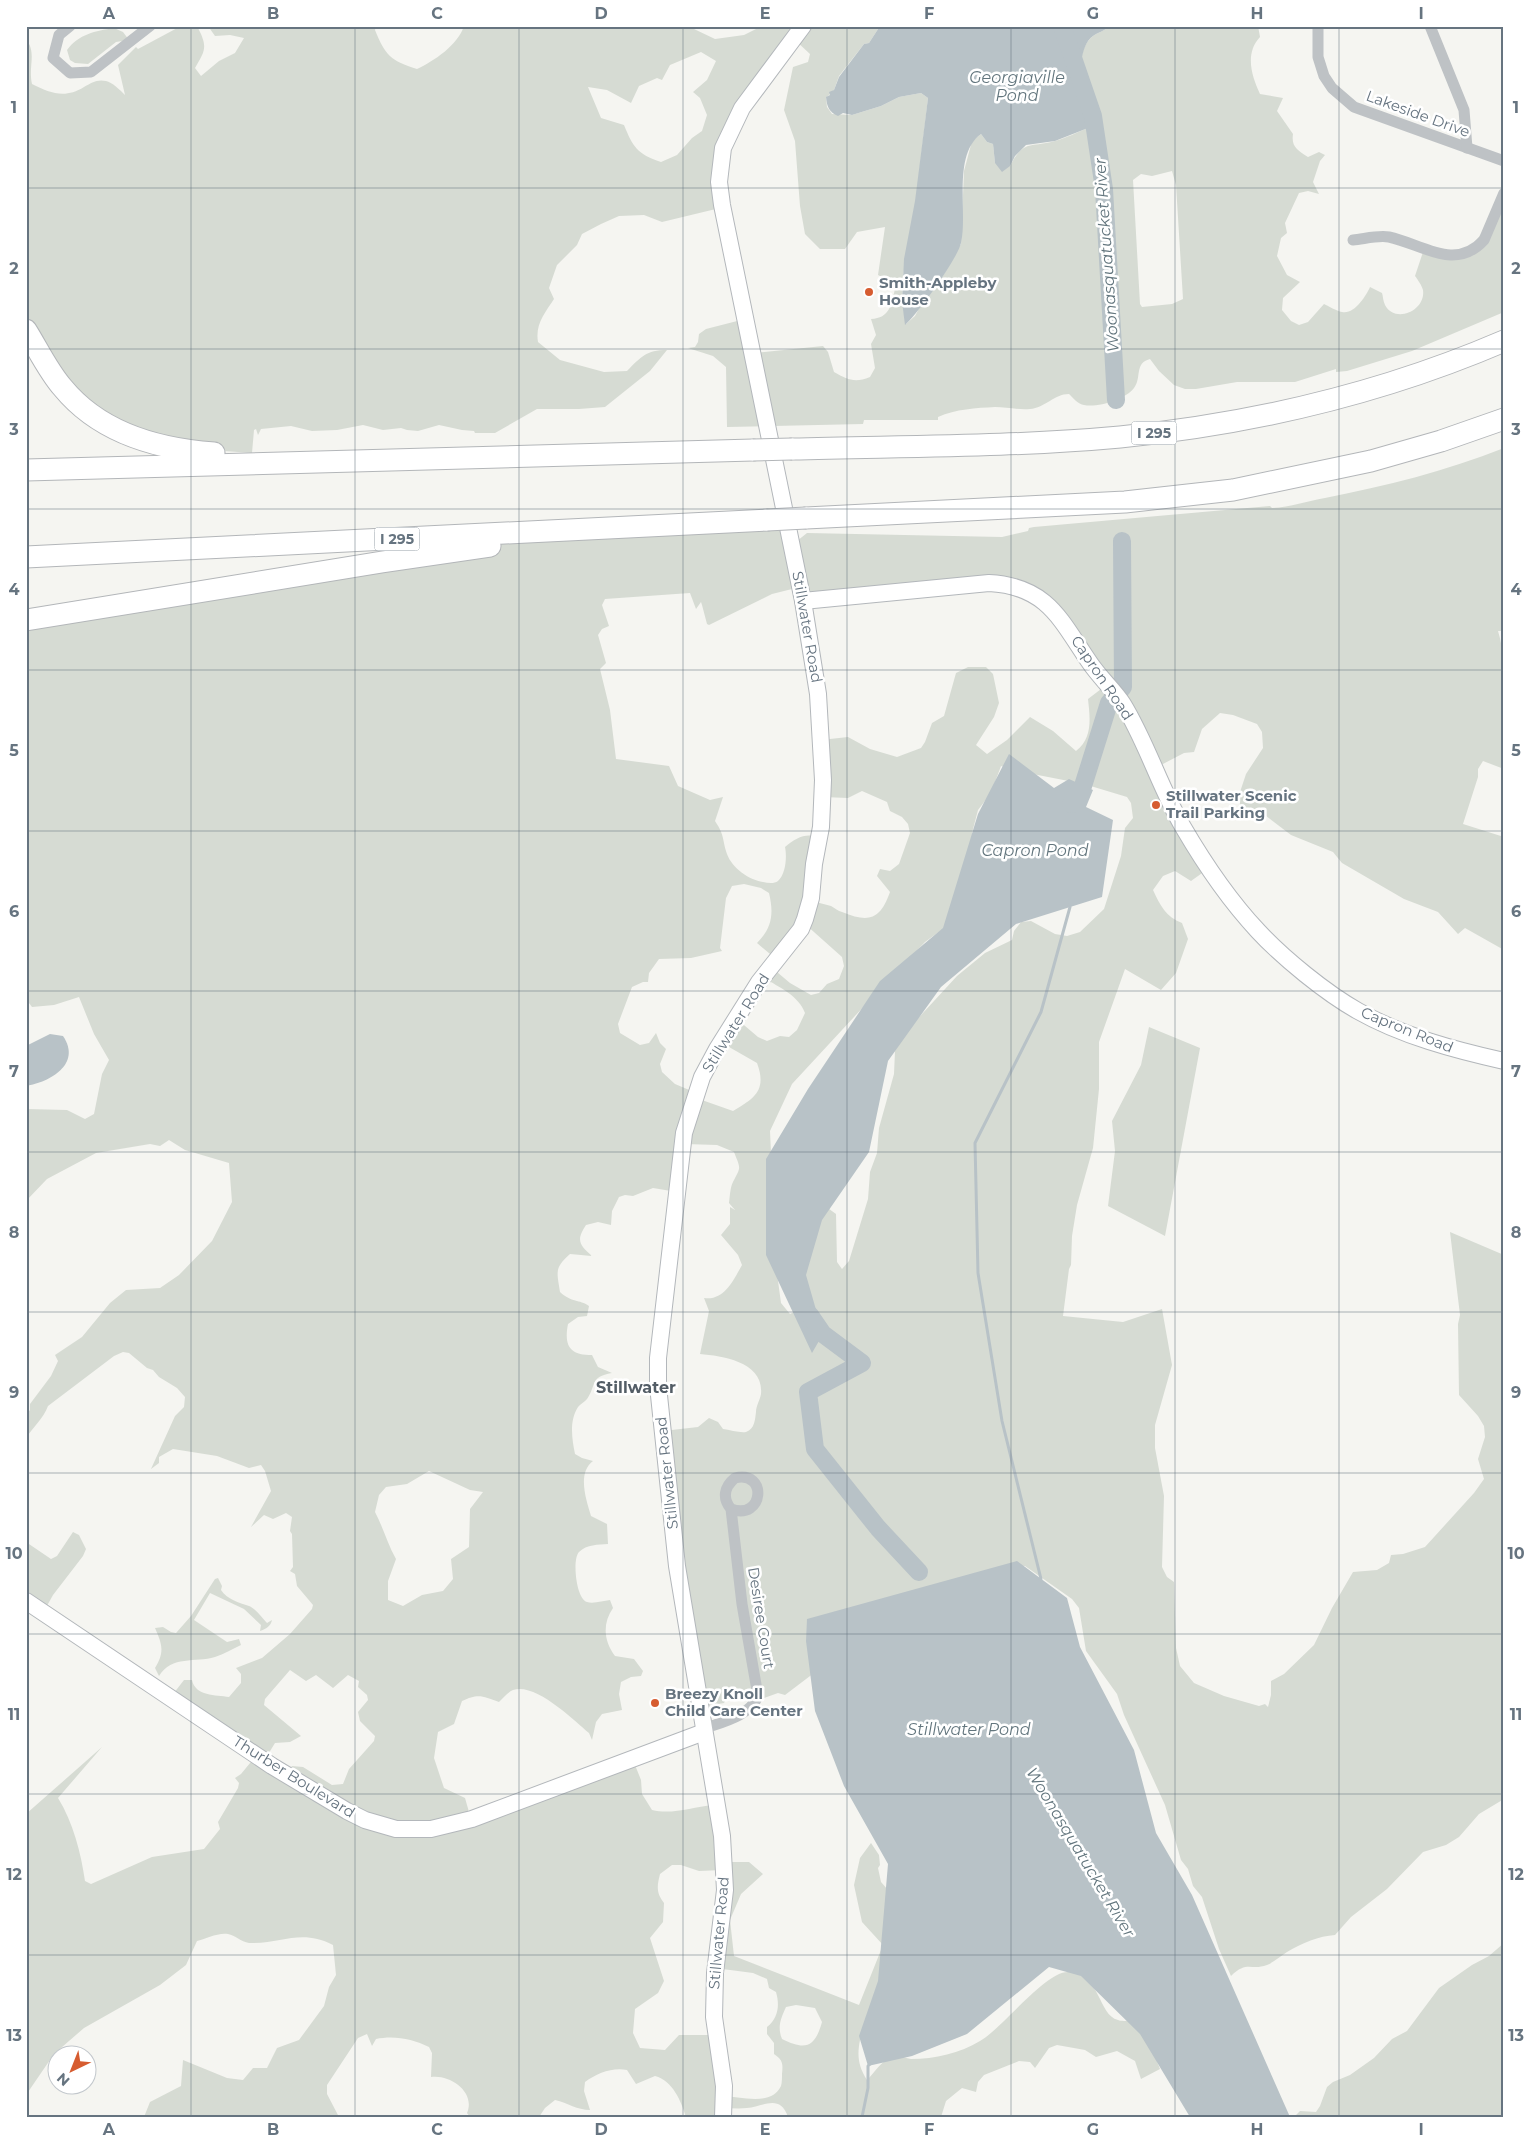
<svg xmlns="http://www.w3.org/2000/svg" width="1530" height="2143" viewBox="0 0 1530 2143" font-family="Montserrat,sans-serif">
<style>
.green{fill:#d6dbd3;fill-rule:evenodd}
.water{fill:#b8c2c7}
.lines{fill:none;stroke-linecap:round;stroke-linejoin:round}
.stream{stroke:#b8c2c7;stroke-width:3}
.river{stroke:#b8c2c7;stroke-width:18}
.secondary-casing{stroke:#b3b7bb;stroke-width:18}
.highway-casing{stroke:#b3b6b9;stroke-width:23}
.street{stroke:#bec2c5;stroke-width:11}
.secondary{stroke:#fff;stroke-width:16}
.highway{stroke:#fff;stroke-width:21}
.highway-bridge-casing{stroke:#b3b6b9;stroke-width:23;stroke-linecap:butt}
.highway-bridge{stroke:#fff;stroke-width:21}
.grid{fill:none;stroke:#667480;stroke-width:1;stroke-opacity:0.55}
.poi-dot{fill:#d65c30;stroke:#fff;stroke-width:2}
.labels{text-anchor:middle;stroke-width:5;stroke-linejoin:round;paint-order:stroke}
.shield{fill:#fff;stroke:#949ea6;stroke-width:1}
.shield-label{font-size:14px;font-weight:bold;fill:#667480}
.street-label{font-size:15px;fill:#667480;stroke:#fff}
.poi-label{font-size:15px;font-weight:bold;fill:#667480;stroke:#fff;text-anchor:start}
.water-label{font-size:16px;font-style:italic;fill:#62757d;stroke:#fff}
.neighbourhood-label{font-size:16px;font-weight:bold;fill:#535d66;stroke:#fff}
.neatline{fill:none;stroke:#667480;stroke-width:2}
.grid-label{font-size:16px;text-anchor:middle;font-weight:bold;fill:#667480}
</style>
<rect width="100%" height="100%" fill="#f5f5f1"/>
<g class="green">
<path d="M181 26 198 28C208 47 205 51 195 68L201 76 219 61 235 53 244 38 230 35 215 36 208 26H376L375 30C385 55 391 61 417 69 434 61 458 45 464 26H693L694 29 715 39 744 35 762 26H880L869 43 864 44 839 76 834 90 826 98 827 107 832 114 852 115 881 106 899 97 921 93 928 98C924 132 920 166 916 200 910 241 896 282 906 324L915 316 922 303 940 281 961 244 964 171 972 141 981 134 987 142 993 144 995 163 1010 166C1024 139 1030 148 1055 141 1066 138 1078 132 1088 128 1085 103 1070 54 1093 36 1098 32 1105 31 1110 26H1258L1260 37C1245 53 1251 75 1260 94L1283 98 1277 111 1293 134C1291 147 1298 150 1308 157L1319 152 1325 155 1320 161 1313 182 1319 194 1308 191 1299 193 1285 223 1287 233 1281 238 1277 256 1287 275 1300 282 1283 298 1282 310 1291 321 1299 325 1308 322 1324 304C1329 306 1336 311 1342 312 1354 315 1366 296 1370 287L1382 293C1383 296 1383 301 1385 305 1395 324 1426 311 1423 290 1422 286 1418 280 1415 276L1423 252 1466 254 1497 213 1504 216V312L1412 351 1347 371 1336 372V369L1295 382H1237L1196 389H1185L1174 385 1159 371 1150 359C1134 363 1142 378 1134 388 1126 399 1098 408 1084 405 1078 404 1073 398 1069 394 1054 394 1045 408 1030 409 1018 410 1006 407 995 407 976 408 956 409 938 417V420H864L863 424 727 427 726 367 713 356 688 348 695 347 698 342 699 334 706 329 745 319 754 353 823 346 828 352 834 372C848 380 855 383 870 377L875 368 871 344 876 335 871 319C890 318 891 305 895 289L888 280 878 275 885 227 857 232 845 249H820L805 234 800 206 795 141 784 110 793 67 808 62 810 54 795 40 728 143 720 208 662 222 644 215 619 216 601 224 582 234 577 245 557 265 549 288 554 299C545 313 535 324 538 342L560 360 604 372 627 371C641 357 646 350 667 350L650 371 605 407 579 409H537L495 433H475L474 431 462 430 439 425 418 431 407 430 401 428 383 430 363 425 337 430 312 431 291 426 261 429 258 435 256 429 254 430 252 453 168 447 100 420 26 322V39C37 53 28 66 32 84 50 93 65 99 84 87 91 83 97 79 106 81 112 82 120 90 125 95L118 65 136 47 138 49ZM701 52 716 61 707 80 693 92 700 98 707 115 702 131 692 138 677 155 661 162C637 154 633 147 624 125L601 118 588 87 607 90 631 103 639 86 657 78 662 80 670 65ZM1172 171 1176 185 1183 299 1172 304 1142 307 1140 304 1133 180 1141 174 1152 176Z"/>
<path d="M114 28 123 32 129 40 116 42 88 64 75 63 70 60 67 50C79 34 95 31 114 28Z"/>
<path d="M1504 448V631H1498C1503 647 1504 662 1501 680L1504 681V769L1483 761 1478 769V777L1463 824 1504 837V950L1465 928 1458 934 1438 912 1404 899 1342 863 1333 852 1291 835 1257 809H1240V792L1246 774 1263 748 1262 732 1257 724 1233 715 1220 713 1202 729 1194 752 1184 753 1161 765V769L1212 866 1191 881 1175 871 1163 876 1153 890C1160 905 1166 917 1182 923L1188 939 1176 973 1161 990 1125 969 1099 1042V1089L1093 1148 1077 1205 1072 1236 1071 1265 1069 1269 1063 1316 1123 1322 1162 1309 1172 1365 1155 1425V1448L1164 1496 1162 1567 1167 1577 1174 1582 1176 1648 1180 1666 1194 1683 1224 1696 1259 1706 1265 1704 1268 1707 1271 1695V1681L1284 1674 1314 1645 1332 1608 1353 1572 1377 1570 1389 1563 1391 1555 1403 1554 1425 1547 1474 1493 1484 1479 1478 1459 1485 1437 1484 1426 1478 1416 1459 1395 1458 1324 1460 1315 1450 1232 1504 1255V1799L1479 1814 1459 1837 1446 1845 1423 1852 1387 1889 1351 1917 1335 1935C1319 1936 1302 1943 1287 1952 1281 1956 1274 1962 1267 1965 1251 1971 1247 1960 1231 1976L1219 1949 1202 1897 1193 1886 1188 1869 1181 1860 1165 1805 1124 1715 1117 1694 1086 1651 1079 1608 1072 1599 1025 1566 1006 1565 814 1673 785 1695 778 1693 745 1705 754 1697 732 1694 728 1696 724 1703 700 1707 663 1431 698 1427 709 1418 718 1422 723 1429C730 1430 740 1433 746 1432 755 1429 755 1419 756 1412 756 1406 760 1400 761 1394 764 1362 723 1356 700 1354L709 1311 704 1298C724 1301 733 1281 742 1265L738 1255 721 1235 730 1224V1207L735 1210 729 1203C730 1196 730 1188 733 1182 741 1166 741 1170 734 1152L717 1145 685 1144 677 1192 653 1188 633 1196 625 1195 619 1197 612 1211 611 1225 598 1222 586 1225C576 1240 579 1245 592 1256L570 1254C554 1268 557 1272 560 1292 572 1303 579 1299 589 1306L587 1316 578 1317 568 1324C564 1345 569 1355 592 1355L598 1367 612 1373C589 1377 597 1385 587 1399 585 1402 580 1404 578 1407 569 1421 572 1439 575 1454L582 1458 593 1461C577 1473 586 1499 591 1516L607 1524 608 1544C598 1545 587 1544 579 1552 572 1559 576 1599 587 1602 593 1604 603 1601 610 1600L613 1608C602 1624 604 1641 615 1656L634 1659 643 1671 641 1676 631 1677 621 1682 619 1694 622 1710 602 1714 596 1722 592 1740 589 1733C574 1720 535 1682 513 1690 508 1692 503 1698 499 1702 483 1696 478 1693 462 1701L454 1724 438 1732 434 1758 444 1788 465 1798 471 1819 633 1760 641 1780 642 1794 652 1810C672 1815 692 1807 713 1805L724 1862H749L763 1874 741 1894 730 1920 734 1956 859 2005 883 1945 862 1922 854 1885 860 1858 871 1843 879 1855 880 1865 878 1868 881 1882 895 1898 897 1956 860 2040C857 2055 858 2066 867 2080 874 2073 882 2060 892 2057 897 2055 905 2058 911 2059 935 2059 960 2053 980 2041 1003 2028 1046 1970 1069 1972 1101 1974 1098 2015 1118 2020 1123 2022 1132 2020 1137 2020L1144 2029 1160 2069 1141 2079 1135 2061 1117 2051 1096 2057 1085 2050 1057 2045 1049 2048 1035 2068 1030 2062 1019 2061 984 2075 978 2082 976 2092 962 2088 946 2101 941 2117H788C780 2093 763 2107 747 2108 739 2109 730 2108 722 2108L717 2117H686C681 2101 673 2081 655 2076L636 2084 627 2070C613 2067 597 2073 585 2082L584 2091 590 2110C577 2110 568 2103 555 2100L545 2108 539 2117H470L467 2113C476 2092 450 2074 431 2077L432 2053 429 2047C413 2039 394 2035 376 2039L372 2046 367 2034 358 2038 327 2085V2094L339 2117H144L150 2102 181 2086 183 2060 227 2078 243 2080 253 2068H267L277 2048 299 2040 324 2006 329 1987 336 1975 333 1945C301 1928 282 1944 249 1943 241 1942 235 1935 228 1934 219 1932 205 1939 197 1941L186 1965 160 1985 84 2028 54 2054 26 2095V1814L102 1747 58 1798C73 1822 81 1853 85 1881L91 1884 152 1857 204 1849 220 1829 218 1822 238 1788 239 1783 235 1778 241 1774 255 1757 170 1698 184 1680H192C195 1696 216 1695 229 1697L241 1683V1674L236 1668 262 1658 290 1634 312 1609 313 1605 297 1586 295 1574 290 1571 293 1567 292 1534 290 1531 292 1517 286 1513 273 1519 264 1515 251 1527 271 1491 265 1471 261 1465 249 1468 217 1456 173 1449 159 1457V1463L151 1469 175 1416 184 1407 185 1397 177 1388 159 1377 153 1370 147 1368 129 1353 123 1352 114 1356 48 1406C43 1419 33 1427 26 1438V1415L30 1410V1404L51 1376 58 1361 55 1355 82 1337 110 1303 126 1290 160 1288 179 1275 212 1241 232 1202 229 1163 185 1150 169 1140 160 1146 150 1144 96 1153 47 1179 26 1201V1109L67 1110 85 1119 94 1114 102 1074 109 1060 94 1034 79 997 54 1005 32 1007 26 999V622L432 553 587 533 783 520 792 545 807 533 1002 537 1028 531 1029 528 1034 527 1270 506 1272 508C1291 507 1307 501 1325 498 1386 486 1446 471 1504 448ZM796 588 804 594 1013 589 1058 619 1105 686 1088 699C1090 718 1093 738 1076 751L1053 731 1030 717 1007 740 987 754 976 745 994 717 999 703 993 674 986 667H968L956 673 944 716 932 723 925 742 921 748 897 757 870 749 848 737 821 740 823 797 848 798 862 791 887 802 890 811 902 817 908 824 910 833 899 864 890 871 880 869 877 876 890 892C880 920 869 923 842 912 838 911 835 908 831 906 825 904 818 903 812 901L818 837C805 833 796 838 785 847 787 856 786 874 778 881 774 884 768 883 763 882 749 880 732 868 727 854 722 839 725 836 715 821L723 797 710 800 678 786 669 766 616 759 610 710 600 669 606 663 598 635 602 629 609 626 602 605 605 599 690 593 696 609 701 602 702 605 707 624 709 625 772 594ZM1001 766 1012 770 1084 784 1127 797 1131 803 1133 818 1125 828 1121 856 1104 909 1080 932 1067 936 1055 934 1031 921 1021 922 1014 931 1012 940 985 953 957 976 899 1039 895 1051 894 1074 879 1128 877 1153 870 1172 868 1199 849 1261 842 1269 837 1262 836 1214 825 1206 809 1257 796 1311 790 1314 781 1303 776 1266 770 1131 792 1084 879 990 925 942 940 931 974 913 972 833 978 810 991 793ZM744 884 761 888 769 893C774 914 772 928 757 943L776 959 805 924 842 957 844 966 839 979 827 984 819 993 811 995 790 983 771 967 764 978C779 987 799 996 805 1013L797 1030 789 1037 780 1036 767 1041 758 1037 738 1020 722 1043 757 1063C767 1090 755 1098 733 1111L699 1099 694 1092 675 1084 662 1072 660 1064 666 1049 660 1043 656 1033 649 1043 640 1045 620 1033 618 1024 632 987 643 982H648L649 973 659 959 691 958 722 951 720 948 726 898 732 886ZM429 1471 470 1490 483 1492 470 1509 469 1547 451 1559 453 1579 443 1591 422 1595 403 1606 388 1600V1581L396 1559C387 1543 383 1527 375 1512L379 1495 386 1487 407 1484ZM290 1670 306 1681 316 1675 333 1688 348 1675 359 1681 358 1687 367 1695 368 1700 358 1712 360 1721 375 1736 374 1741 349 1769 343 1784 332 1785 303 1767 292 1766 286 1774 264 1761 275 1743 290 1742 301 1736 264 1705 265 1699ZM672 1865H681L699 1871 723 1870 715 1968 753 1973 767 1979 769 1988 776 1992C780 2006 778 2018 767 2027V2034L774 2043V2054C783 2060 783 2064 782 2074 782 2077 782 2083 781 2086 771 2107 740 2096 722 2096L715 2035H679L665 2050 640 2048 633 2033 635 2009 658 1993 664 1981 650 1938 663 1922 664 1903C656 1893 657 1886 660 1874ZM796 2005 815 2008 822 2022C815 2047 806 2051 782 2039 777 2027 781 2018 786 2007Z"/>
<polygon points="1149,1027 1200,1048 1165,1236 1108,1206 1115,1151 1112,1121 1141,1065"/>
<polygon points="73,1532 79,1535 86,1549 83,1556 53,1595 43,1613 31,1608 26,1614 26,1542 51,1559 57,1556"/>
<path d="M218 1578 222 1586 221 1590C227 1599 239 1603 249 1606 255 1608 262 1618 267 1623L272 1620C271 1626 266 1629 260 1631L261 1625 244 1609 210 1593 194 1620 227 1642 239 1639 241 1645C232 1649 224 1654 215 1657 195 1663 172 1655 159 1676L155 1668C165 1652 162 1644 155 1628L163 1627 171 1632 176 1633 191 1616 215 1579Z"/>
<polygon points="1504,1943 1504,2117 1294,2117 1300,2111 1316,2112 1320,2106 1327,2087 1333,2082 1350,2075 1374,2058 1392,2039 1407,2031 1439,1988 1472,1965 1489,1956"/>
</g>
<g class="water">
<path d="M880 26H1110C1105 31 1098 32 1093 36 1086 41 1084 49 1082 57 1076 82 1085 95 1096 117L1088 128 1055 141 1026 145 1015 156 1010 166 1002 172 995 163 993 144 987 142 981 134C952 155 968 212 961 243 958 258 917 315 905 325L902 302 904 259 915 201 928 98 921 93 899 97 881 106 852 115 843 113 838 116C829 112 827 107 826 97L830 95 829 92 834 90 839 77 864 44 869 43Z"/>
<polygon points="1009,754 1054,788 1069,779 1093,790 1086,807 1113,820 1102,897 1016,924 941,987 888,1061 869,1152 822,1220 806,1275 823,1334 812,1353 766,1255 766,1159 808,1089 880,981 943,928 978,814"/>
<path d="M50 1034 63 1036C82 1064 50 1082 26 1086V1046Z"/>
<polygon points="1017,1561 1067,1598 1080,1647 1134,1750 1156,1833 1192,1895 1290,2117 1190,2117 1140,2034 1081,1976 1049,1967 967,2034 912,2056 868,2066 859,2036 878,1981 888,1864 844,1786 815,1711 806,1641 807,1619"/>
</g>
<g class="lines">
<g class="stream">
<polyline points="1039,1581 1041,1579 1002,1421 978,1273 975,1143 1041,1012 1070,907 1069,905"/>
<polyline points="862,2117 868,2088 868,2066 870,2064"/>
</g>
<g class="river">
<polyline points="1062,26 1093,116 1104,189 1116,400"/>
<polyline points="1071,804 1083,786 1109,703 1123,687 1122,541"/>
<polyline points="810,1315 823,1334 862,1363 808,1392 815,1449 878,1528 919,1572"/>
</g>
<defs>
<g id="secondary">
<path d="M803 601 989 583C1048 586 1061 621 1090 663 1100 678 1114 690 1123 704 1147 743 1160 788 1183 827 1204 863 1229 900 1258 931 1283 958 1326 993 1358 1011 1402 1036 1455 1050 1504 1061"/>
<polyline points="26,1601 272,1766 347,1811 365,1820 396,1829 431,1829 472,1819 704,1732"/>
<polyline points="723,2117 724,2086 714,2017 715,1973 725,1890 722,1836 677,1566 658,1386 658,1358 684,1133 702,1077 717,1049 759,982 801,929 805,919 811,898 814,864 821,827 823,780 818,694 803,601 722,205 719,182 723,148 742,108 803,26"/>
</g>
<g id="highway">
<path d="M26 330C38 349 48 371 63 388 100 433 157 449 214 453"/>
<path d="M792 449C901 446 1012 447 1120 437 1251 424 1383 393 1504 341"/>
<polyline points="26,470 753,450"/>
<polyline points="806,518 1125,502 1233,490 1371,461 1441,441 1504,419"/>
<polyline points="26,557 767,520"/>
<polyline points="26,620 382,562 490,546"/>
</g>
</defs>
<use href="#secondary" class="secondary-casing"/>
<use href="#highway" class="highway-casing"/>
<g class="street">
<polyline points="70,26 59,35 53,58 70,73 91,72 150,26"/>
<polyline points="1318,26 1318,57 1324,76 1332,88 1354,107 1504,161"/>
<polyline points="1430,26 1464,110 1467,148"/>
<path d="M1353 240C1364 239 1378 235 1389 237 1422 244 1455 272 1484 240L1504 193"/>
<path d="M703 1729C722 1722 750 1716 758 1696L742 1604 731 1509C722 1498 724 1487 735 1478 768 1470 764 1521 731 1509"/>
</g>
<use href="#secondary" class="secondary"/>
<use href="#highway" class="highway"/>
<defs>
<g id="highway-bridge">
<polyline points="753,450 792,449"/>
<polyline points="767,520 806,518"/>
</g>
</defs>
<use href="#highway-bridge" class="highway-bridge-casing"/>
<use href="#highway-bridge" class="highway-bridge"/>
</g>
<path class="grid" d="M191 26V2117M355 26V2117M519 26V2117M683 26V2117M847 26V2117M1011 26V2117M1175 26V2117M1339 26V2117M26 188H1504M26 349H1504M26 509H1504M26 670H1504M26 831H1504M26 991H1504M26 1152H1504M26 1312H1504M26 1473H1504M26 1634H1504M26 1794H1504M26 1955H1504"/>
<g class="poi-dot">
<circle cx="869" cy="292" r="5"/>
<circle cx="1156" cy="805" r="5"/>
<circle cx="655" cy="1703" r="5"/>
</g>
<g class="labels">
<g class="shield">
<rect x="1131.5" y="421.5" width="45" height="23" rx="4"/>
<rect x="374.5" y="527.5" width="45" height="23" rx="4"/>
</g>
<g class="shield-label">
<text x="1154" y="438">I 295</text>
<text x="397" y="544">I 295</text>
</g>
<g class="street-label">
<text transform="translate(1418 114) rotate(20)" y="5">Lakeside Drive</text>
<text transform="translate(807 627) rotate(80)" y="5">Stillwater Road</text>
<text transform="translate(1102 678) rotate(56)" y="5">Capron Road</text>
<text transform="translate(736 1023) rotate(-58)" y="5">Stillwater Road</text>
<text transform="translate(1407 1030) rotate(22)" y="5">Capron Road</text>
<text transform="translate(667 1473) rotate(-96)" y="5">Stillwater Road</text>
<text transform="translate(761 1618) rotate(81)" y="5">Desiree Court</text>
<text transform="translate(294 1777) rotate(32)" y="5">Thurber Boulevard</text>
<text transform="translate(719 1933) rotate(-85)" y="5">Stillwater Road</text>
</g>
<g class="poi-label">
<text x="879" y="288">Smith-Appleby<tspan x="879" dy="17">House</tspan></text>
<text x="1166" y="801">Stillwater Scenic<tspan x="1166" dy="17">Trail Parking</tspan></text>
<text x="665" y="1699">Breezy Knoll<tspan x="665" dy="17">Child Care Center</tspan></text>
</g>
<g class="water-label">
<text x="1017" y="83">Georgiaville<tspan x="1017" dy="18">Pond</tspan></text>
<text transform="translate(1106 255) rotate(-94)" y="6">Woonasquatucket River</text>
<text x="1035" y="856">Capron Pond</text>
<text x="969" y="1735">Stillwater Pond</text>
<text transform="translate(1081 1852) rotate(59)" y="6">Woonasquatucket River</text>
</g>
<g class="neighbourhood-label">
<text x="636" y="1393">Stillwater</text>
</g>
</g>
<rect width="1530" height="2143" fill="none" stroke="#ffffff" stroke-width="55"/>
<g transform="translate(72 2070) rotate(223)"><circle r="24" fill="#ffffff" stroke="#c2c7cc"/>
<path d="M0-4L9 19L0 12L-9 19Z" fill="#d65c30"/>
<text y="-8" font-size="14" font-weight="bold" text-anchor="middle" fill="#667480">N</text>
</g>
<rect x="28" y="28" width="1474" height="2088" class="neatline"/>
<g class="grid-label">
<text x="109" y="19">A</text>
<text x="273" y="19">B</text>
<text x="437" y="19">C</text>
<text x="601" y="19">D</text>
<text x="765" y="19">E</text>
<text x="929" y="19">F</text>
<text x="1093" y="19">G</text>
<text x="1257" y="19">H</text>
<text x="1421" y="19">I</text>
<text x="14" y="113">1</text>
<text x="1516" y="113">1</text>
<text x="14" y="274">2</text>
<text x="1516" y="274">2</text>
<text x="14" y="435">3</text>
<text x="1516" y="435">3</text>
<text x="14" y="595">4</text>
<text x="1516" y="595">4</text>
<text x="14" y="756">5</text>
<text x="1516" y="756">5</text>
<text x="14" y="917">6</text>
<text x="1516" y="917">6</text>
<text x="14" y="1077">7</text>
<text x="1516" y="1077">7</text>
<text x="14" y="1238">8</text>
<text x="1516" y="1238">8</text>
<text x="14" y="1398">9</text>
<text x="1516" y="1398">9</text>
<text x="14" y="1559">10</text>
<text x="1516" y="1559">10</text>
<text x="14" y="1720">11</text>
<text x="1516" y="1720">11</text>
<text x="14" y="1880">12</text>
<text x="1516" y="1880">12</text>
<text x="14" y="2041">13</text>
<text x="1516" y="2041">13</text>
<text x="109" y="2135">A</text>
<text x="273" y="2135">B</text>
<text x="437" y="2135">C</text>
<text x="601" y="2135">D</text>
<text x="765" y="2135">E</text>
<text x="929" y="2135">F</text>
<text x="1093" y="2135">G</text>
<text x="1257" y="2135">H</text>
<text x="1421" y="2135">I</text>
</g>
</svg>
